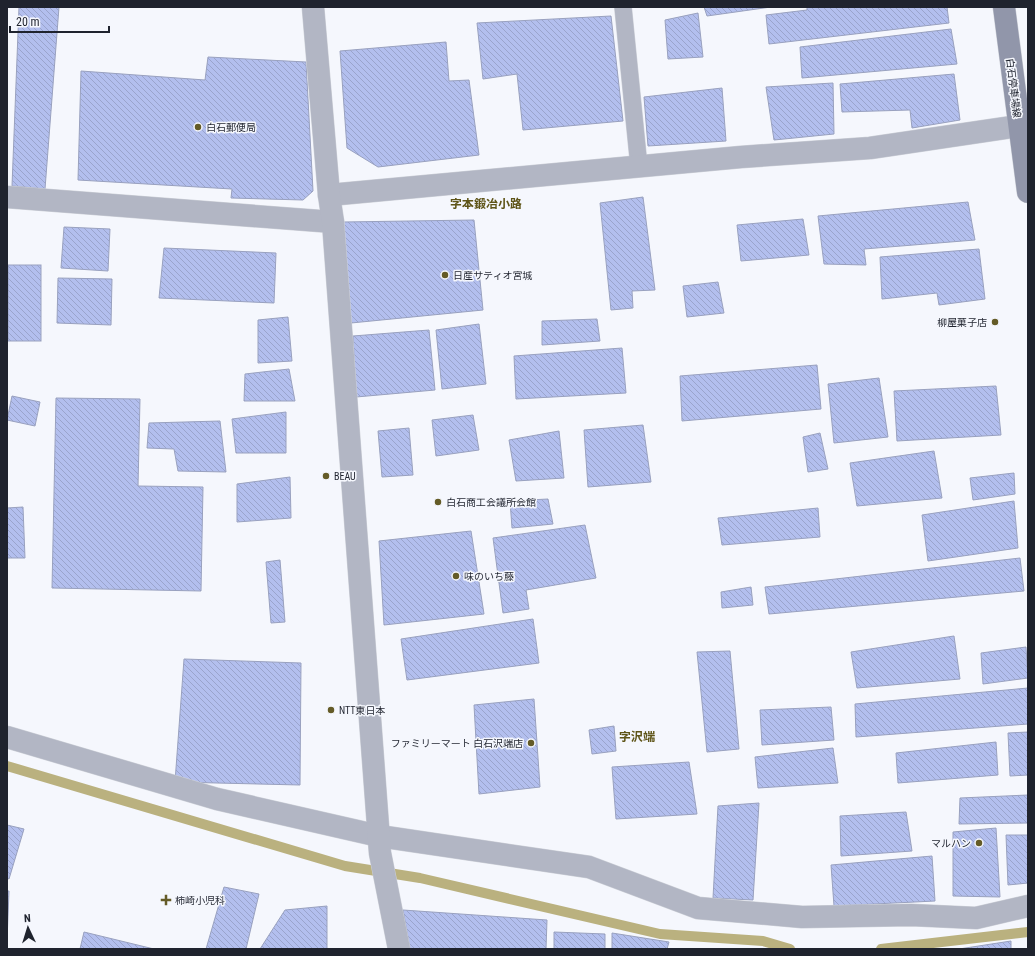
<svg xmlns="http://www.w3.org/2000/svg" width="1035" height="956" viewBox="0 0 1035 956" font-family="'Roboto Condensed','Noto Sans JP',sans-serif">
<style>
.lines{fill:none;stroke-linecap:round;stroke-linejoin:round}
.stream{stroke:#bab17f;stroke-width:10}
.building{fill:url(#building-back-hatch);stroke:#99a1bf}
.service-casing{stroke:#ced1d8;stroke-width:18}
.minor-casing{stroke:#ced1d8;stroke-width:23}
.tertiary-casing{stroke:#ced1d8;stroke-width:23}
.secondary-casing{stroke:#ced1d8;stroke-width:23}
.service{stroke:#b2b6c4;stroke-width:17}
.minor{stroke:#b2b6c4;stroke-width:22}
.tertiary{stroke:#b2b6c4;stroke-width:22}
.secondary{stroke:#9196aa;stroke-width:22}
.poi-dot{fill:#645b27;stroke:#f5f7fd;stroke-width:1.5}
.labels{text-anchor:middle;stroke-width:3;stroke-linejoin:round;paint-order:stroke}
.street-label{font-size:10px;fill:#1f232e;stroke:#f5f7fd}
.poi-label{font-size:10px;fill:#1f232e;stroke:#f5f7fd;text-anchor:start}
.quarter-label{font-size:12px;font-weight:bold;fill:#5e5417;stroke:#f5f7fd}
</style>
<defs>
<pattern id="building-back-hatch" width="6" height="6" patternUnits="userSpaceOnUse"><rect width="6" height="6" fill="#b3bfee"/><path d="M-1 5l2 2M0 0l6 6M5-1l2 2" fill="none" stroke="#9aa4cc"/></pattern>
</defs>
<rect width="100%" height="100%" fill="#f5f7fd"/>
<g class="lines">
<g class="stream">
<polyline points="7,766 345,866 420,878 660,934 763,941 790,949"/>
<polyline points="881,949 1028,932"/>
</g>
</g>
<g class="building">
<polygon points="19,7 59,7 45,189 12,186"/>
<polygon points="704,7 771,7 707,16"/>
<polygon points="807,7 947,7 949,23 769,44 766,15 807,10"/>
<polygon points="698,13 703,57 668,59 665,20"/>
<polygon points="611,16 623,121 523,130 517,74 483,79 477,23"/>
<polygon points="951,29 957,64 802,78 800,47"/>
<polygon points="446,42 449,81 469,80 479,155 378,167 347,148 340,51"/>
<polygon points="208,57 306,62 313,191 303,200 231,198 232,189 78,180 81,71 205,80"/>
<polygon points="954,74 960,120 912,128 910,110 842,112 840,84"/>
<polygon points="833,83 834,134 774,140 766,87"/>
<polygon points="722,88 726,141 648,146 644,97"/>
<polygon points="643,197 655,290 632,291 633,308 611,310 600,203"/>
<polygon points="968,202 975,240 864,249 866,265 824,264 818,216"/>
<polygon points="803,219 809,255 741,261 737,225"/>
<polygon points="474,220 483,310 351,323 343,222"/>
<polygon points="64,227 110,229 108,271 61,268"/>
<polygon points="164,248 276,253 274,303 159,298"/>
<polygon points="979,249 985,299 939,305 937,293 882,299 880,257"/>
<rect x="8" y="265" width="33" height="76"/>
<polygon points="58,278 112,279 111,325 57,323"/>
<polygon points="718,282 724,313 687,317 683,286"/>
<polygon points="288,317 292,361 258,363 258,320"/>
<polygon points="597,319 600,341 542,345 542,321"/>
<polygon points="479,324 486,384 442,389 436,330"/>
<polygon points="429,330 435,390 356,397 353,336"/>
<polygon points="622,348 626,393 516,399 514,356"/>
<polygon points="817,365 821,409 682,421 680,376"/>
<polygon points="289,369 295,401 244,401 245,374"/>
<polygon points="879,378 888,437 834,443 828,384"/>
<polygon points="996,386 1001,435 897,441 894,391"/>
<polygon points="12,396 40,402 35,426 7,420"/>
<polygon points="56,398 140,399 138,486 203,487 201,591 52,588"/>
<polygon points="286,412 286,453 236,453 232,419"/>
<polygon points="473,415 479,450 436,456 432,420"/>
<polygon points="220,421 226,472 178,471 174,449 147,448 149,423"/>
<polygon points="643,425 651,482 588,487 584,430"/>
<polygon points="409,428 413,475 382,477 378,431"/>
<polygon points="559,431 564,478 516,481 509,440"/>
<polygon points="820,433 828,469 808,472 803,437"/>
<polygon points="934,451 942,498 857,506 850,463"/>
<polygon points="1014,473 1015,494 973,500 970,478"/>
<polygon points="290,477 291,518 237,522 237,484"/>
<polygon points="548,499 553,524 512,528 510,501"/>
<polygon points="1014,501 1018,548 928,561 922,515"/>
<polygon points="23,507 25,558 7,558 7,508"/>
<polygon points="818,508 820,537 722,545 718,518"/>
<polygon points="585,525 596,578 526,590 529,609 503,613 493,538"/>
<polygon points="471,531 484,614 384,625 379,541"/>
<polygon points="1020,558 1024,591 769,614 765,587"/>
<polygon points="280,560 285,622 271,623 266,562"/>
<polygon points="751,587 753,605 722,608 721,592"/>
<polygon points="533,619 539,663 407,680 401,639"/>
<polygon points="954,636 960,679 857,688 851,652"/>
<polygon points="1026,647 1028,678 983,684 981,653"/>
<polygon points="730,651 739,749 707,752 697,652"/>
<polygon points="184,659 301,663 300,785 175,782"/>
<polygon points="1028,688 1028,724 856,737 855,704"/>
<polygon points="534,699 540,787 479,794 474,705"/>
<polygon points="831,707 834,740 762,745 760,710"/>
<polygon points="614,726 616,751 592,754 589,730"/>
<polygon points="1028,732 1028,775 1010,776 1008,733"/>
<polygon points="996,742 998,775 898,783 896,753"/>
<polygon points="833,748 838,783 758,788 755,757"/>
<polygon points="689,762 697,814 616,819 612,767"/>
<polygon points="1028,795 1028,823 959,824 960,798"/>
<polygon points="759,803 753,900 713,898 718,806"/>
<polygon points="906,812 912,851 841,856 840,816"/>
<polygon points="7,825 24,829 9,879 7,878"/>
<polygon points="996,828 1000,897 953,896 953,832"/>
<polygon points="1006,835 1028,835 1028,883 1008,885"/>
<polygon points="932,856 935,901 834,906 831,865"/>
<polygon points="224,887 259,894 246,949 206,949"/>
<polygon points="7,891 9,891 7,941"/>
<polygon points="327,906 327,949 260,949 285,910"/>
<polygon points="403,910 547,920 546,949 410,949"/>
<polygon points="84,932 154,949 80,949"/>
<polygon points="554,932 605,934 605,949 554,949"/>
<polygon points="612,933 669,942 667,949 612,949"/>
<polygon points="1011,941 1011,949 959,949"/>
</g>
<g class="lines">
<defs>
<polyline id="service" points="623,7 639,167"/>
<g id="minor">
<polyline points="329,195 741,157 870,148 1019,126"/>
<polyline points="7,197 333,222"/>
<polyline points="7,737 217,799 379,836 589,867 698,908 802,917 911,915 976,918 1028,906"/>
</g>
<polyline id="tertiary" points="313,7 329,195 333,222 380,853 399,949"/>
<polyline id="secondary" points="1004,7 1028,192"/>
</defs>
<use href="#service" class="service-casing"/>
<use href="#minor" class="minor-casing"/>
<use href="#tertiary" class="tertiary-casing"/>
<use href="#secondary" class="secondary-casing"/>
<use href="#service" class="service"/>
<use href="#minor" class="minor"/>
<use href="#tertiary" class="tertiary"/>
<use href="#secondary" class="secondary"/>
</g>
<g class="poi-dot">
<circle cx="198" cy="127" r="4"/>
<circle cx="445" cy="275" r="4"/>
<circle cx="995" cy="322" r="4"/>
<circle cx="326" cy="476" r="4"/>
<circle cx="438" cy="502" r="4"/>
<circle cx="456" cy="576" r="4"/>
<circle cx="331" cy="710" r="4"/>
<circle cx="531" cy="743" r="4"/>
<circle cx="979" cy="843" r="4"/>
<path d="M164 894h4v4h4v4h-4v4h-4v-4h-4v-4h4z"/>
</g>
<g class="labels">
<g class="street-label">
<text transform="translate(1014 88) rotate(83)" y="4">白石停車場線</text>
</g>
<g class="poi-label">
<text x="206" y="131">白石郵便局</text>
<text x="453" y="279">日産サティオ宮城</text>
<text x="987" y="326" text-anchor="end">柳屋菓子店</text>
<text x="334" y="480">BEAU</text>
<text x="446" y="506">白石商工会議所会館</text>
<text x="464" y="580">味のいち藤</text>
<text x="339" y="714">NTT東日本</text>
<text x="523" y="747" text-anchor="end">ファミリーマート 白石沢端店</text>
<text x="971" y="847" text-anchor="end">マルハン</text>
<text x="175" y="904">柿崎小児科</text>
</g>
<g class="quarter-label">
<text x="486" y="208">字本鍛冶小路</text>
<text x="637" y="741">字沢端</text>
</g>
</g>
<rect width="1035" height="956" fill="none" stroke="#1f232e" stroke-width="16"/>
<g transform="translate(28 928) rotate(356)" stroke="#f5f7fd" stroke-width="3" paint-order="stroke">
<path d="M0-3L7 15L0 10L-7 15Z" fill="#1f232e"/>
<text y="-6" font-size="11" font-weight="bold" text-anchor="middle" fill="#1f232e">N</text>
</g>
<path d="M10 26v6h99v-6" fill="none" stroke="#1f232e" stroke-width="2"/>
<text x="16" y="26" font-size="12" fill="#1f232e" stroke="#f5f7fd" stroke-width="3" paint-order="stroke">20 m</text>
</svg>
